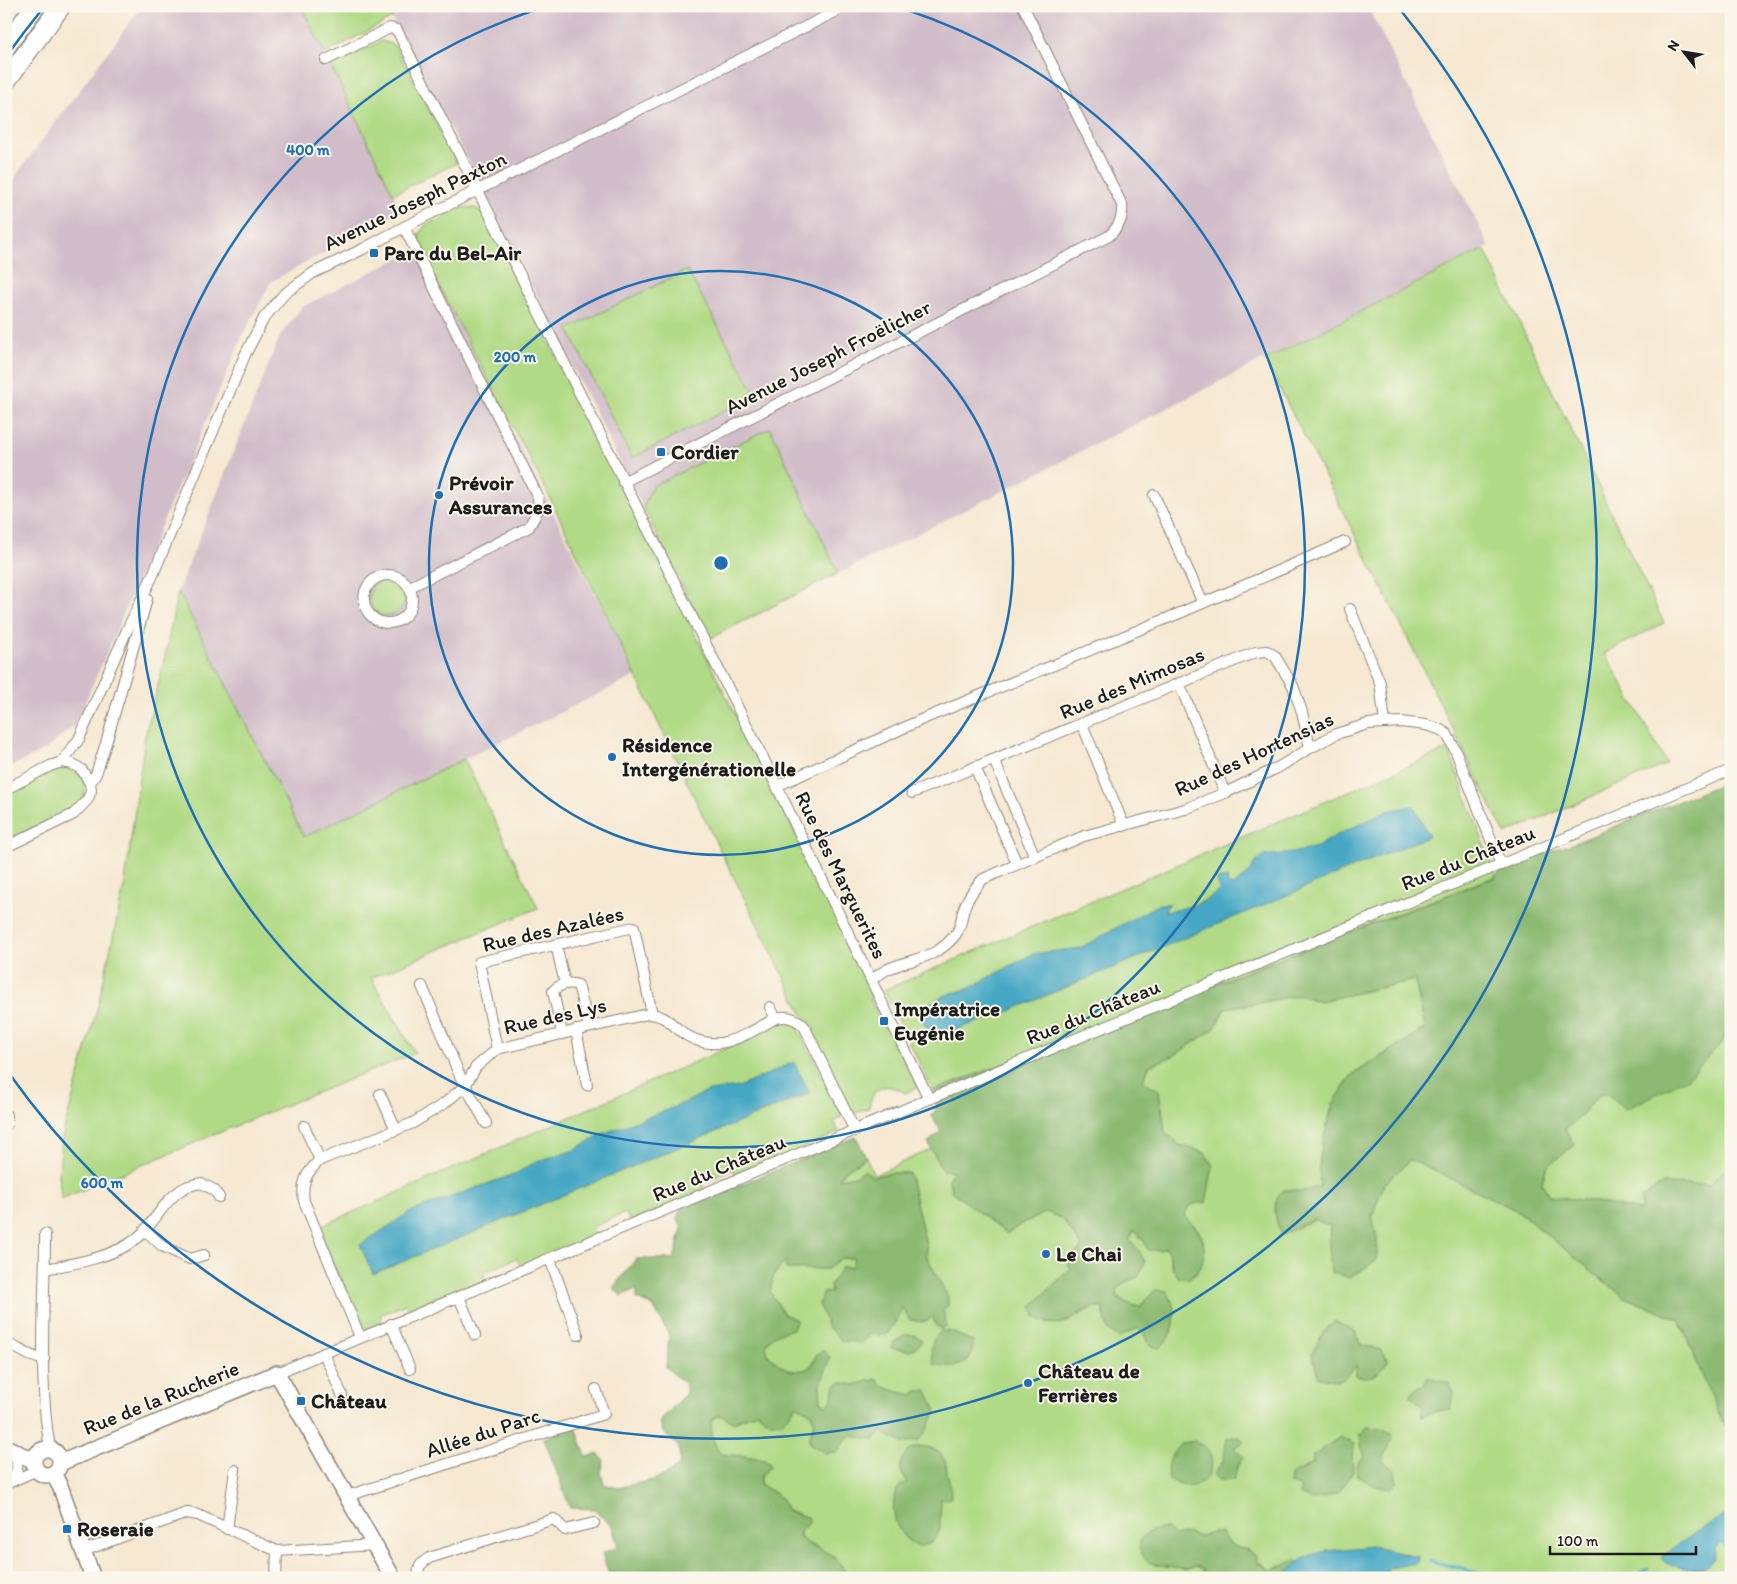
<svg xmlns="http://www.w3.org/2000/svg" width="1737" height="1584" viewBox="0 0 1737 1584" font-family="Itim,sans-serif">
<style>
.industrial{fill:#d1bdc9}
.green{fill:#b0da85;stroke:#667b50}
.forest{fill:#8cba72;stroke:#546b47}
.water{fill:#44a7c4;stroke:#306270}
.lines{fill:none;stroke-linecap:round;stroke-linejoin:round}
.stream{stroke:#44a7c4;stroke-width:3}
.minor-casing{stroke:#898276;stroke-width:12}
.secondary-casing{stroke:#898276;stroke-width:18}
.motorway-casing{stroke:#898276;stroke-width:21}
.minor{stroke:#fff;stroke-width:10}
.secondary{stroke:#fff;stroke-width:15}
.motorway{stroke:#fff;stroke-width:19}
.ring{fill:none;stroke:#1f6fb2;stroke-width:2.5}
.poi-dot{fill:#1f6fb2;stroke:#fbf7ec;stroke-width:2}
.labels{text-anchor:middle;stroke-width:4;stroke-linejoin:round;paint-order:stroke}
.street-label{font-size:21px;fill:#1c1c1c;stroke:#fbf7ec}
.poi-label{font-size:21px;font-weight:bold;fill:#1c1c1c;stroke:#fbf7ec;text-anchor:start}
.centre{fill:#1f6fb2;stroke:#fbf7ec;stroke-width:2.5}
.ring-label{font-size:15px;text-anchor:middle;font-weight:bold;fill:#1f6fb2;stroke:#fbf7ec;stroke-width:4;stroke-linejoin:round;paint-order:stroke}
</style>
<rect width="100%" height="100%" fill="#fbf7ec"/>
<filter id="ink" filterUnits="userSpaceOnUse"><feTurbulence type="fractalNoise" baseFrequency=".02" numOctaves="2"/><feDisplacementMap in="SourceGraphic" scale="10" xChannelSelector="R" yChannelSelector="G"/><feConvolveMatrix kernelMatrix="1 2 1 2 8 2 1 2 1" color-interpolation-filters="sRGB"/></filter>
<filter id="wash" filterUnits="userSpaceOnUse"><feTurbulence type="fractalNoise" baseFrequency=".0096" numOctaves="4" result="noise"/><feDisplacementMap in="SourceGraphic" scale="20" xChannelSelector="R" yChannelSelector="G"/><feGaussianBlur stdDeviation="1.12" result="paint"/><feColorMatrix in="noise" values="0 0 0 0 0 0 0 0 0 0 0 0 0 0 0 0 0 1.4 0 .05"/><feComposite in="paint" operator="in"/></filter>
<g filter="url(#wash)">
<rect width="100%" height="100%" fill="#f6e8d1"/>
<g class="industrial">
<polygon points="142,6 301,6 401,210 271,282 244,333 76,724 45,750 6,769 6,189"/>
<polygon points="385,6 1367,6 1489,246 709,639 491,204"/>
<polygon points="419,248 636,676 304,837 178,591 280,336 302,307"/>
</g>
<g class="green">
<polygon points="301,6 385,6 392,18 325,54"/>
<polygon points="382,41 394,45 457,163 393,194 331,66"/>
<path d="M463 207 476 208 487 219 876 995 870 999 885 1029 891 1027 918 1087 905 1093C887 1081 872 1086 869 1108L853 1114 811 1032 815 1029 803 1015 712 834 547 492 419 248V234L426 225Z"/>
<polygon points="1484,249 1664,623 1605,653 1667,764 1505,834 1396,615 1265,360"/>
<polygon points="687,270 756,395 632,458 568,329"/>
<polygon points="770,428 838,573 709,639 643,507 653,486"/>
<circle cx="387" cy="598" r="18"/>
<polygon points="178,591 304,837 464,759 538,908 371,978 415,1053 259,1116 61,1199 59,1174 62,1137 98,1006 108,960 125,882 145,736 162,670"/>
<polygon points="1448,749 1496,876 933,1091 884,990"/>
<polygon points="65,769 77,772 84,781 85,794 79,805 6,841 6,795 54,770"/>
<path d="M1415 980 1425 1028 1352 1075 1333 1104 1322 1145 1319 1167 1320 1186 1306 1191 1283 1190 1300 1227 1314 1219 1330 1226 1329 1244 1377 1238 1372 1216 1384 1184 1410 1160 1432 1169 1518 1211 1624 1297 1679 1319 1731 1443V1578H1301L1280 1566 1272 1571 1258 1561 1247 1549C1234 1549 1228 1543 1221 1533 1215 1533 1191 1537 1185 1539 1178 1542 1162 1558 1154 1564L1186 1570 1196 1566 1203 1569 1202 1578H847V1574L820 1548 804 1542 800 1537V1532L809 1523V1518L786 1510C784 1496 771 1491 760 1485V1476L770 1467 764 1460 721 1454C713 1448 711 1430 711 1420L720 1415 733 1422 757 1412 771 1422 790 1415 794 1408 798 1406 811 1413 815 1422 809 1437 810 1444 820 1450C830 1445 860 1428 870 1429 883 1430 892 1437 903 1443L906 1396 894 1391 830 1408 821 1402 820 1387 823 1378 816 1355C814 1361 811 1368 804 1370 793 1374 776 1365 769 1356 767 1354 767 1348 766 1345 772 1334 781 1332 793 1329L796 1320 784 1314 770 1292 773 1277 787 1259 786 1269 841 1258 854 1257 852 1267 871 1333 901 1306 910 1320 926 1322 933 1316 936 1326 945 1316 941 1310 939 1280 927 1257 926 1245 909 1173H889L873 1177 864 1171 855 1176 839 1179 844 1172 866 1157 874 1175 932 1149 942 1170H953L1007 1234 1021 1224 1047 1212 1062 1219 1082 1246 1068 1263 1071 1268 1032 1306 1047 1324 1067 1322 1093 1307H1102L1108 1329 1126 1334 1138 1328 1146 1335 1150 1346 1148 1297 1141 1306C1132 1307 1125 1302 1118 1297L1117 1289 1125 1282 1138 1277 1129 1241 1134 1230C1137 1233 1141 1239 1145 1241 1165 1253 1167 1239 1172 1269L1196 1274C1209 1248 1207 1234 1184 1216L1188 1207 1197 1203 1205 1153 1180 1145 1164 1132 1162 1106 1143 1081 1149 1066 1175 1055 1215 1028 1225 1008 1258 1003 1298 995 1320 1001Z"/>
<polygon points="788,1021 795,1023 844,1116 834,1121 839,1132 737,1178 733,1169 702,1183 705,1192 630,1222 626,1213 592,1227 595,1236 520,1266 517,1258 483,1273 487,1281 410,1313 406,1304 380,1315 383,1324 369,1329 362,1327 317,1228"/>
<polygon points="1731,1021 1731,1163 1709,1185 1663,1184 1642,1212 1590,1201 1549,1196 1542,1183 1546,1168 1564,1130 1579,1118 1598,1094 1607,1094 1723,1041"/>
</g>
<g class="forest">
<path d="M1731 780V1020L1723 1041 1688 1078 1626 1109 1607 1094 1598 1095 1579 1118 1565 1129 1575 1145 1546 1167 1542 1183 1549 1196 1590 1201 1641 1211V1198L1663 1184 1709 1185 1731 1163V1443L1679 1319 1624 1297 1518 1211 1432 1169 1410 1160 1384 1184 1372 1216 1377 1238V1260L1350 1278 1331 1272 1329 1244 1330 1226 1314 1219 1282 1235C1275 1220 1270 1204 1283 1190L1306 1191 1320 1186 1319 1167 1322 1145 1333 1104 1352 1075 1425 1029 1415 980 1320 1001 1298 995 1258 1003 1225 1008 1215 1028 1175 1055 1149 1066 1143 1081 1159 1090 1165 1132 1180 1145 1205 1153 1213 1166 1206 1203H1197L1188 1207 1184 1216C1206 1234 1214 1260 1188 1279L1179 1278C1169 1265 1173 1258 1166 1248L1160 1250H1148L1144 1241 1134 1230 1129 1240 1138 1249 1145 1262 1138 1277 1125 1282 1117 1289 1118 1297C1125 1302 1132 1307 1141 1306L1155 1290 1167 1291C1179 1311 1177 1331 1160 1348L1150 1346 1146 1335 1138 1328 1118 1338 1108 1330 1102 1307C1075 1305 1070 1337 1035 1317L1032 1306 1071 1268 1068 1264 1082 1246 1062 1219 1047 1212 1021 1224 1007 1234 952 1192 948 1179 953 1171 942 1170 928 1142 941 1132 932 1116 937 1107 933 1091 1496 877 1500 870 1582 840Z"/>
<path d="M856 1137 866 1157 844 1171 839 1179 855 1176 864 1170 873 1177 889 1173H909L926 1245 927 1257 948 1297V1306L942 1310 945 1316 946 1326 941 1329 936 1326 933 1316 926 1322 910 1320 901 1307 900 1315 888 1333 878 1336 871 1333 861 1343 842 1341 827 1326 819 1304 823 1293 831 1292 830 1285 842 1267H852L854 1258H841L828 1269H786V1260L773 1277 770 1292 784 1314 796 1320 793 1329C781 1332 772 1334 766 1345L768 1356 781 1366 792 1371 805 1370 812 1365 816 1355 823 1350 830 1357 820 1387 821 1402 826 1405 831 1402 835 1386 841 1382 854 1385 876 1379C884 1390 901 1393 914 1395L917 1391H927L936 1411 925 1434 919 1440 902 1443 882 1432 874 1439 849 1436 837 1452 825 1453 810 1444 809 1437 815 1422 811 1413 798 1406 793 1408 783 1422H771L757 1412 733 1422 720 1415 711 1420C711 1430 713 1448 721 1454 736 1456 757 1455 769 1463L770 1467 760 1476V1485C772 1491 784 1495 786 1511L809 1518V1523L800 1532V1537C813 1551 830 1547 842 1567 845 1571 847 1573 847 1578H610L602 1553 618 1547 612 1526 594 1509 570 1508 544 1438 576 1427 586 1457 599 1454 604 1461 601 1473 604 1484 618 1488 653 1480 667 1474 680 1464 679 1447 663 1432 660 1421 686 1393V1385L666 1367 669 1335 653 1306 637 1299V1289L621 1296 613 1288 636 1259H674L682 1228 677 1218 681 1209Z"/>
<path d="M1334 1321 1355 1331 1361 1345 1381 1350 1388 1361C1378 1374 1374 1380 1356 1375V1365C1343 1382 1338 1383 1318 1376L1312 1354 1322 1334Z"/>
<path d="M941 1331 952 1332 973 1341C974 1367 955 1369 934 1364 930 1349 929 1343 941 1331Z"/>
<polygon points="904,1335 915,1335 922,1340 919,1345 910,1351 891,1348 893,1343"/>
<polygon points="1428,1377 1449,1383 1454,1392 1451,1410 1441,1410 1421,1416 1423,1407 1410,1395 1416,1388 1424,1386"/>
<path d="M1368 1427 1382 1428 1393 1435C1392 1446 1385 1449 1383 1462L1395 1470 1397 1482 1390 1489 1375 1486 1357 1476V1464L1365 1456 1361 1446 1360 1434Z"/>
<polygon points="1239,1436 1244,1442 1234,1448 1243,1457 1237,1467 1234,1480 1218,1480 1214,1473 1223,1462 1227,1438"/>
<polygon points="1340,1437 1355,1444 1352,1455 1353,1472 1337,1493 1312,1500 1300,1494 1300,1487 1290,1484 1291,1475 1313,1463 1313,1456"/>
<path d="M1195 1441C1199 1444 1205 1446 1208 1450 1217 1464 1208 1485 1191 1486 1183 1487 1176 1483 1169 1479 1164 1462 1171 1456 1181 1443Z"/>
<path d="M918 1446C929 1446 940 1450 945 1461 947 1465 946 1469 947 1473 949 1482 951 1488 951 1498L941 1499C941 1510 939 1520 940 1531L931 1542 919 1547C913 1544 907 1541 903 1535 893 1524 889 1498 900 1486 902 1484 905 1484 908 1482 906 1479 902 1475 901 1471 898 1459 908 1450 918 1446Z"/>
<path d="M1166 1528 1174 1536 1188 1533 1199 1537 1212 1533H1221C1233 1552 1240 1545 1256 1555L1258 1562 1272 1571 1295 1560 1305 1566 1301 1578H1202L1203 1569 1196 1566C1192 1567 1188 1569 1185 1569 1177 1569 1153 1566 1147 1561 1136 1553 1137 1536 1151 1531 1155 1529 1161 1529 1166 1528Z"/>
</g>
<g class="water">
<path d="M1414 806 1429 836 1007 1012 963 1027 937 1042 933 1041 920 1015 924 1006 948 994 968 989 1032 954 1080 948 1159 904H1170L1166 908 1165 912C1181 909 1209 903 1219 890L1217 880 1228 878 1227 884 1232 886 1246 876 1254 864 1263 856 1292 853 1317 847 1335 836 1390 810Z"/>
<polygon points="794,1062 810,1093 373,1274 360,1245 410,1212 517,1173 537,1161 572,1151 602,1134 677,1106 709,1091 739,1087"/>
<path d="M1729 1514 1731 1526 1727 1542H1721L1715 1548V1558C1713 1561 1710 1564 1707 1566 1696 1571 1667 1568 1661 1558 1683 1541 1704 1524 1729 1514Z"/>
<path d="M1369 1546C1386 1547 1402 1554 1419 1556L1417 1563 1389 1568 1387 1573 1392 1578H1282C1289 1571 1295 1564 1303 1559 1322 1548 1348 1550 1369 1546Z"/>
</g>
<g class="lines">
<g class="stream">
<polyline points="1722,1539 1731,1557"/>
<polyline points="1430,1561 1499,1578"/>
<polyline points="1633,1578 1648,1569"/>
</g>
</g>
</g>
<g filter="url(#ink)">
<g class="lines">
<defs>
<g id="minor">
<polyline points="326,60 390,28 397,30 763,758 929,1099"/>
<polyline points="404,227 538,497 539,508 529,527 410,587"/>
<path d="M623 482 1109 236C1119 226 1123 219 1122 205L1023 6"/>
<polyline points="1154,495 1203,603"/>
<circle cx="388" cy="599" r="24"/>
<polyline points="1350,609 1380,683 1385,723"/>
<polyline points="1179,683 1225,793"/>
<polyline points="1082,724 1124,826"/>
<polyline points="994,760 1035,857"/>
<polyline points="62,762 79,739 127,630 152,577 245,355 264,318 284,294 313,273 363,249 404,227 847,6"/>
<polyline points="975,767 1017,864"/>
<polyline points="90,783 96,774 107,740 147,599"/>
<polyline points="777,786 923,719 1180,613 1345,542"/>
<polyline points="6,789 50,766 62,762 73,764 82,770 90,783 91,791 88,799 74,814 6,847"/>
<polyline points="912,793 1256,652 1267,651 1275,656 1293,686 1302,712 1310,748"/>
<polyline points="556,945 565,984"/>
<path d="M872 979C877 976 882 972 888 969 914 957 936 960 956 934 961 927 961 920 963 912 966 899 974 889 983 879L1084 836 1185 809 1225 793 1279 767 1310 748 1336 734 1368 724 1401 722 1426 725 1439 729 1447 734 1456 752 1501 865"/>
<polyline points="422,986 460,1076 486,1123"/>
<polyline points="770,1007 776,1018"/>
<polyline points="576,1030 587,1085"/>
<path d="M562 1033 553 991C560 984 569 982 578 985L589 1027"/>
<polyline points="497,1049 479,962 634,927 652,1014"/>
<polyline points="380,1094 396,1130"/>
<polyline points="6,1115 6,1125"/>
<polyline points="304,1126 320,1160"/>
<polyline points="145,1230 162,1246 190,1259 204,1255"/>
<path d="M45 1234C45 1305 38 1379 50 1449"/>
<polyline points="550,1259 578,1335"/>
<path d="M45 1269C73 1264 114 1257 136 1239 155 1224 164 1198 186 1187 190 1185 197 1184 201 1183L214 1190 219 1197"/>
<polyline points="459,1297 475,1335"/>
<polyline points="391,1324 410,1369"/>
<path d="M360 1337 304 1201C301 1183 306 1173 320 1160L413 1123 445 1103 465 1086 476 1067 497 1049 648 1014C661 1014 669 1021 678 1029 712 1058 742 1037 776 1018 787 1015 796 1018 804 1026L855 1131"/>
<path d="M6 1343C19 1348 30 1358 44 1359"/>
<polyline points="324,1353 342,1395"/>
<polyline points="277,1373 929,1099 1731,770"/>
<path d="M12 1481C19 1469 19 1463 13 1451"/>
<polyline points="6,1484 37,1470"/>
<polyline points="347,1496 604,1414 596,1389"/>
<polyline points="227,1529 235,1470"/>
<polyline points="83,1551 187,1513 198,1515 277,1551 376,1545"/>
<polyline points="276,1578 277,1551"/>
<path d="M419 1578C417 1567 420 1564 429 1558L554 1519 565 1530 594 1523"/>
</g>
<g id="secondary">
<polyline points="6,1447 34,1461"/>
<circle cx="47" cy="1462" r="13"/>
<polyline points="60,1463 277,1373 393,1578"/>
<polyline points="53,1474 60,1486 93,1578"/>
</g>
<g id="motorway">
<polyline points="6,46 35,6"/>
<polyline points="6,81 61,6"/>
</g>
</defs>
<use href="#minor" class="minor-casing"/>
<use href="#secondary" class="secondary-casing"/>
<use href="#motorway" class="motorway-casing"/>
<use href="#minor" class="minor"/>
<use href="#secondary" class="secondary"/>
<use href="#motorway" class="motorway"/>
</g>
</g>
<g class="ring">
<circle cx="721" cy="563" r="292"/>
<path d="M901 8A584 584 0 1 1 541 8"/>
<path d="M8 54A876 876 0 0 1 40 12M1402 12A876 876 0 1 1 8 1072"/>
</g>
<g class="poi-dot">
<rect x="369" y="248" width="10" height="10" rx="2.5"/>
<rect x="656" y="447" width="10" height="10" rx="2.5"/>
<circle cx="439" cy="495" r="5"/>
<circle cx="612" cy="757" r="5"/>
<rect x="879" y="1016" width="10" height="10" rx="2.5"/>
<circle cx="1046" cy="1254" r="5"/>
<circle cx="1028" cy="1383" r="5"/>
<rect x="296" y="1396" width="10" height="10" rx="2.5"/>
<rect x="62" y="1524" width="10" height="10" rx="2.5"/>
</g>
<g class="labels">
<g class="street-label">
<text transform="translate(415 201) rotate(-26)" y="7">Avenue Joseph Paxton</text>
<text transform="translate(828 357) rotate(-27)" y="7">Avenue Joseph Froëlicher</text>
<text transform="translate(1132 683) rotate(-23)" y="7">Rue des Mimosas</text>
<text transform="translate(1254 754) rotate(-25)" y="7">Rue des Hortensias</text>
<text transform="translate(1468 858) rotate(-22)" y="7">Rue du Château</text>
<text transform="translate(841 875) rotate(64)" y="7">Rue des Marguerites</text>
<text transform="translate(553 929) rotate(-13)" y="7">Rue des Azalées</text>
<text transform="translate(1093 1012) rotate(-22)" y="7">Rue du Château</text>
<text transform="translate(555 1016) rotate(-13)" y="7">Rue des Lys</text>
<text transform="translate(719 1168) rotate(-23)" y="7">Rue du Château</text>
<text transform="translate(161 1398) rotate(-22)" y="7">Rue de la Rucherie</text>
<text transform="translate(483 1433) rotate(-18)" y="7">Allée du Parc</text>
</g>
<g class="poi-label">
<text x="384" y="260">Parc du Bel-Air</text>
<text x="671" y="459">Cordier</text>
<text x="449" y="490">Prévoir<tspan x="449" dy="24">Assurances</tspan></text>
<text x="622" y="752">Résidence<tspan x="622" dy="24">Intergénérationelle</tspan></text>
<text x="894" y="1016">Impératrice<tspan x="894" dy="24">Eugénie</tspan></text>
<text x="1056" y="1261">Le Chai</text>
<text x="1038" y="1378">Château de<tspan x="1038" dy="24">Ferrières</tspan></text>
<text x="311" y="1408">Château</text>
<text x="77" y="1536">Roseraie</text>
</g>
</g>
<circle cx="721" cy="563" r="8" class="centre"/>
<g class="ring-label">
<text x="308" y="155">400 m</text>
<text x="515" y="362">200 m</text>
<text x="102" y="1188">600 m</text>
</g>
<rect width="1737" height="1584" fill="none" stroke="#fbf7ec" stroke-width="25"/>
<g transform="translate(1684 52) rotate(301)" stroke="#fbf7ec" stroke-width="4" paint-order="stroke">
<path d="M0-4L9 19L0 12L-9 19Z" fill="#1c1c1c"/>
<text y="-8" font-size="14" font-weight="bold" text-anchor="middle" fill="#1c1c1c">N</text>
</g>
<path d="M1550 1546v8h146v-8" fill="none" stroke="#1c1c1c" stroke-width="2.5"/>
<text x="1557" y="1546" font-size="15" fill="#1c1c1c" stroke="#fbf7ec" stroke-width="4" paint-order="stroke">100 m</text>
</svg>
